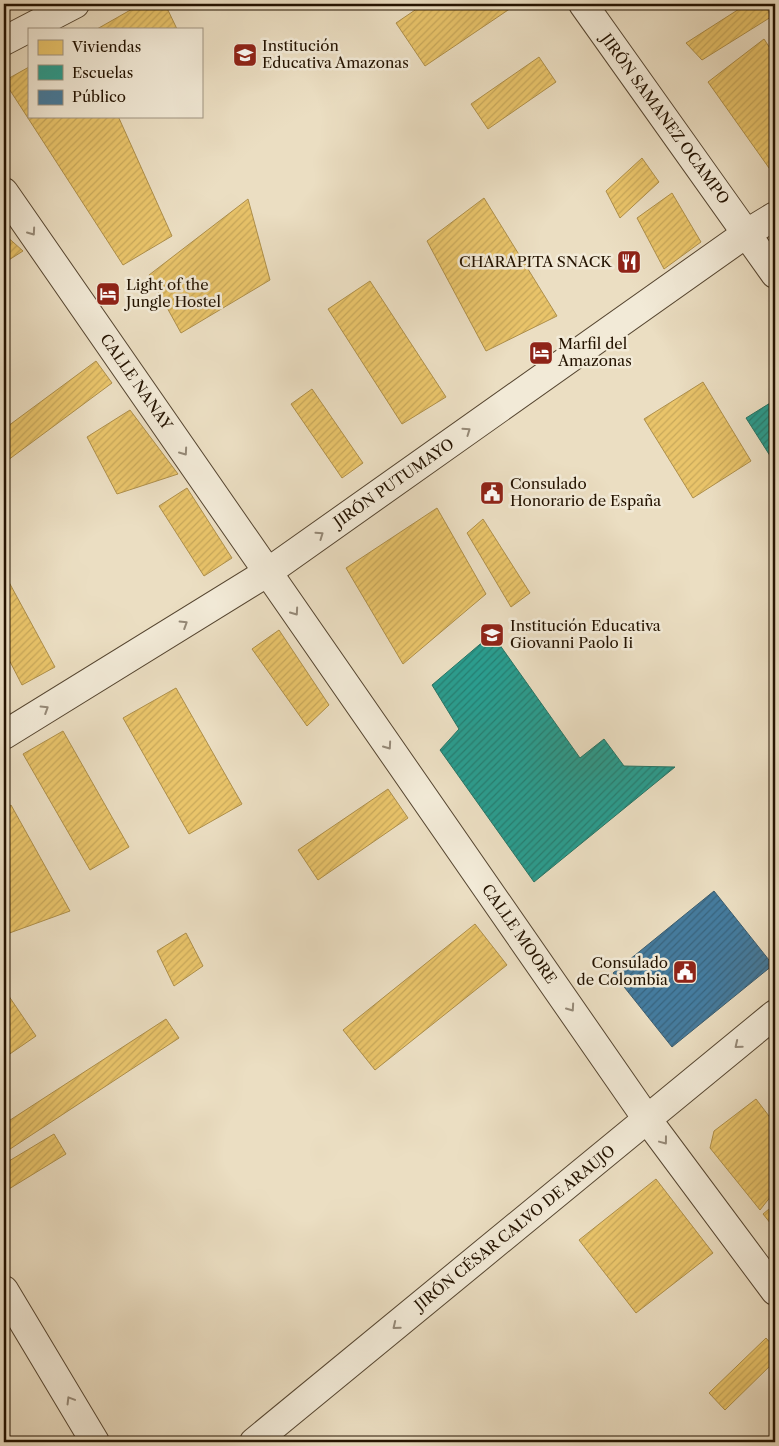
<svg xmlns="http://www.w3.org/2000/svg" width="779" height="1446" viewBox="0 0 779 1446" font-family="'Libre Caslon Text',serif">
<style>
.homes{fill:url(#homes-hatch);stroke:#ae8f4a}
.schools{fill:url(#schools-hatch);stroke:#287464}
.public{fill:url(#public-hatch);stroke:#3b5c6e}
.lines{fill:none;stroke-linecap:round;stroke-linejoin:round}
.minor-casing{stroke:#564631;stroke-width:30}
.minor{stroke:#f2ead7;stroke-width:28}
.oneway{stroke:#958977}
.labels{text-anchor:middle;stroke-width:5;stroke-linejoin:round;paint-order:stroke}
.poi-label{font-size:15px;fill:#241301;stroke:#f2ead7;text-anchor:start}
.street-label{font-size:15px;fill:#241301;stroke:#f2ead7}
</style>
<defs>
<pattern id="homes-hatch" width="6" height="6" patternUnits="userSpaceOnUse" patternTransform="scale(1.25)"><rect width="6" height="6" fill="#e9c46a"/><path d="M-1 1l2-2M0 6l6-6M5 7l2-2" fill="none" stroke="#c8a85a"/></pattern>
<pattern id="schools-hatch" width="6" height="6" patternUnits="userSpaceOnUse" patternTransform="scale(1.25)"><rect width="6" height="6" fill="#2a9d8f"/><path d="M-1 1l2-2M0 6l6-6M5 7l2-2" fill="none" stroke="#247f72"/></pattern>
<pattern id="public-hatch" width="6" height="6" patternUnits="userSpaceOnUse" patternTransform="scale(1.25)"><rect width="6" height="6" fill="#457b9d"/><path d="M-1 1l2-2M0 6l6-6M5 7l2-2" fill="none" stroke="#39647e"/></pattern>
</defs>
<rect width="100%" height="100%" fill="#ebdec2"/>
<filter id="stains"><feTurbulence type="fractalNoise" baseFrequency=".004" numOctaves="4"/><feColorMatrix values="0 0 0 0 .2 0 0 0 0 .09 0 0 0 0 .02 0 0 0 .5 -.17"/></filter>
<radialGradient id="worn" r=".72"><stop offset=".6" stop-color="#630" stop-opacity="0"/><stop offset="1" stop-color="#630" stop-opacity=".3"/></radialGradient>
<g class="homes">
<polygon points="141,4 165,4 177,29 97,29"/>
<polygon points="424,4 517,4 425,66 396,23"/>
<polygon points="747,4 765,4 771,17 702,60 686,43"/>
<polygon points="764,39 775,56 774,175 708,82"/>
<polygon points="539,57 556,82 488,129 471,104"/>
<polygon points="29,67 29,116 118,116 172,236 123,265 4,81"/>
<polygon points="642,158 659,182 620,218 606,191"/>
<polygon points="672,193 701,242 664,269 637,218"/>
<polygon points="484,198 557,316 486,351 427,241"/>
<polygon points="248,199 270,280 181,333 149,275"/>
<polygon points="4,234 23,251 4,263"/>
<polygon points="370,281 446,397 402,424 328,309"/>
<polygon points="96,361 112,383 4,463 4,429"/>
<polygon points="703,382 751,461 693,498 644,419"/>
<polygon points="312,389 363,463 342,478 291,404"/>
<polygon points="130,410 178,474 117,494 87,437"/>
<polygon points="187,488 232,558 204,576 159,506"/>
<polygon points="437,508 486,594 403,664 346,568"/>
<polygon points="483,519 530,593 511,607 467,533"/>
<polygon points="4,573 55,667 22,685 4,650"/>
<polygon points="279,630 329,705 307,726 252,649"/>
<polygon points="176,688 242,804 189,834 123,718"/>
<polygon points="63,731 129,847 90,870 23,754"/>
<polygon points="388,789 408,818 318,880 298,850"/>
<polygon points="11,805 70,911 4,935 4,810"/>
<polygon points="475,924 507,965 375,1070 343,1030"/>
<polygon points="186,933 203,966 174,986 157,951"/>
<polygon points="4,989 36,1036 4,1058"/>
<polygon points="166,1019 179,1038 4,1153 4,1124"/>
<polygon points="756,1099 775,1124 775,1191 760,1210 710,1148 714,1131"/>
<polygon points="54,1134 66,1154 4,1192 4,1164"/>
<polygon points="656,1179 713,1253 636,1313 579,1240"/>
<polygon points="775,1204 775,1229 763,1214"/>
<polygon points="766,1338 775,1348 775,1361 725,1410 709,1393"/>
</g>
<g class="schools">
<polygon points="775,400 775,461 774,462 746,418"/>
<polygon points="492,634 580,758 604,739 624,766 675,767 534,882 440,750 459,729 432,685"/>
</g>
<polygon class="public" points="714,891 773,965 672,1047 613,973"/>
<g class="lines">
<defs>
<g id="minor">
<polyline points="583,4 775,274"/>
<polyline points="4,41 75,4"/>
<polyline points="4,192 647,1119 775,1291"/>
<polyline points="4,735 268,572 747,233 775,216"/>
<polyline points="4,1290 95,1442"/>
<polyline points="254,1442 775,1014"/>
</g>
</defs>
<use href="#minor" class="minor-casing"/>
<use href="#minor" class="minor"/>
</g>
<defs><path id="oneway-chevron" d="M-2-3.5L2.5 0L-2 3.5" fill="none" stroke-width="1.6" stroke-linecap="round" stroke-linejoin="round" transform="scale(1.25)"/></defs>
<g class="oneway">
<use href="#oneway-chevron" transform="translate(32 232) rotate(55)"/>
<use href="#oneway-chevron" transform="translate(467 431) rotate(-35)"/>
<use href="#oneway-chevron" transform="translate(184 452) rotate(55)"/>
<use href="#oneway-chevron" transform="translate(320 535) rotate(-35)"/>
<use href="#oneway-chevron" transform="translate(295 612) rotate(55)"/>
<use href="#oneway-chevron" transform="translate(184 624) rotate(-32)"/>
<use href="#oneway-chevron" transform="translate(45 709) rotate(-32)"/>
<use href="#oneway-chevron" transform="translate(388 746) rotate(55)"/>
<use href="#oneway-chevron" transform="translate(571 1008) rotate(55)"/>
<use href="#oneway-chevron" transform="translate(738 1045) rotate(141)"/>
<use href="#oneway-chevron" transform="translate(664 1141) rotate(53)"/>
<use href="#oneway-chevron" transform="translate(396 1326) rotate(141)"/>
<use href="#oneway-chevron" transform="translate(70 1400) rotate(-121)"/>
</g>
<defs>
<symbol id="school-square" viewBox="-11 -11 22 22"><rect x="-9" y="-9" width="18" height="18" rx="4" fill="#8f2418" stroke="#f2ead7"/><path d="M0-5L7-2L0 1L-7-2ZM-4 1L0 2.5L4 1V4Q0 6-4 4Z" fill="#fff"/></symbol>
<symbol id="restaurant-square" viewBox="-11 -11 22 22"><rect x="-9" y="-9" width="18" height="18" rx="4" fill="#8f2418" stroke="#f2ead7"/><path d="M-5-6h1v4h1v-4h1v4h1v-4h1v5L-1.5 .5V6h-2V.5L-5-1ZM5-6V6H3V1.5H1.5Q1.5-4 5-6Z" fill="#fff"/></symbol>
<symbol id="hotel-square" viewBox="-11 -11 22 22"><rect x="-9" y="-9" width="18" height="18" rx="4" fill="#8f2418" stroke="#f2ead7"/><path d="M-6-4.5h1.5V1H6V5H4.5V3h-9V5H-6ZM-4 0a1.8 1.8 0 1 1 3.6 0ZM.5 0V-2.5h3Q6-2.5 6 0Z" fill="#fff"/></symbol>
<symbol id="civic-square" viewBox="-11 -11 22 22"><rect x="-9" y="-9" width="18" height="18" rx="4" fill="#8f2418" stroke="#f2ead7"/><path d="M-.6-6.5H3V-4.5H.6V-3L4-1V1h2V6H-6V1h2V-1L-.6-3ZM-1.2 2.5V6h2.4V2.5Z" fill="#fff"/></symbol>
</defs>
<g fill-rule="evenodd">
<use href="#school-square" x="231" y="41" width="28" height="28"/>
<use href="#restaurant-square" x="615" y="248" width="28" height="28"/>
<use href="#hotel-square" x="94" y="280" width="28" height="28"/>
<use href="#hotel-square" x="527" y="339" width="28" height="28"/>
<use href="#civic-square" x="478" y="479" width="28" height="28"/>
<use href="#school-square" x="478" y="621" width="28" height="28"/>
<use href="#civic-square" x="671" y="958" width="28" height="28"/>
</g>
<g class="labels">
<g class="poi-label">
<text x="262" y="51">Institución<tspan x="262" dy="17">Educativa Amazonas</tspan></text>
<text x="612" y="267" text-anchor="end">CHARAPITA SNACK</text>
<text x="126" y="290">Light of the<tspan x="126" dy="17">Jungle Hostel</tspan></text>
<text x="558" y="349">Marfil del<tspan x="558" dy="17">Amazonas</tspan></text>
<text x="510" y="489">Consulado<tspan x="510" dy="17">Honorario de España</tspan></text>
<text x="510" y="631">Institución Educativa<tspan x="510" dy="17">Giovanni Paolo Ii</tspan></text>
<text x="668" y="968" text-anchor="end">Consulado<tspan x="668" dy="17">de Colombia</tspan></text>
</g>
<g class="street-label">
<text transform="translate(665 119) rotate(54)" y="5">JIRÓN SAMANEZ OCAMPO</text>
<text transform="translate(136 382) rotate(55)" y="5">CALLE NANAY</text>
<text transform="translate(394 483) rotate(-35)" y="5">JIRÓN PUTUMAYO</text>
<text transform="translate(519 934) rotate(55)" y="5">CALLE MOORE</text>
<text transform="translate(515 1228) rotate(-39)" y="5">JIRÓN CÉSAR CALVO DE ARAUJO</text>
</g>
</g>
<rect width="779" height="1446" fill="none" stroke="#ebdec2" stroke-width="20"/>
<rect x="5" y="5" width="769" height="1436" fill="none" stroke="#241301" stroke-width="2.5"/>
<rect x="10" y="10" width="759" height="1426" fill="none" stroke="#241301"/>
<rect x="28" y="28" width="175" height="90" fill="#f2ead7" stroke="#a09481"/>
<rect x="38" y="40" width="25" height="15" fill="#e9c46a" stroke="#a09481"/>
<text x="72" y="52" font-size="15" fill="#241301">Viviendas</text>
<rect x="38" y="65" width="25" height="15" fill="#2a9d8f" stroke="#a09481"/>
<text x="72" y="78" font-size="15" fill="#241301">Escuelas</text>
<rect x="38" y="90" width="25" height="15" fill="#457b9d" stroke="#a09481"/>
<text x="72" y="102" font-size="15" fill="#241301">Público</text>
<rect width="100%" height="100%" filter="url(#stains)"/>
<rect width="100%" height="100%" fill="url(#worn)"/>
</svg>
